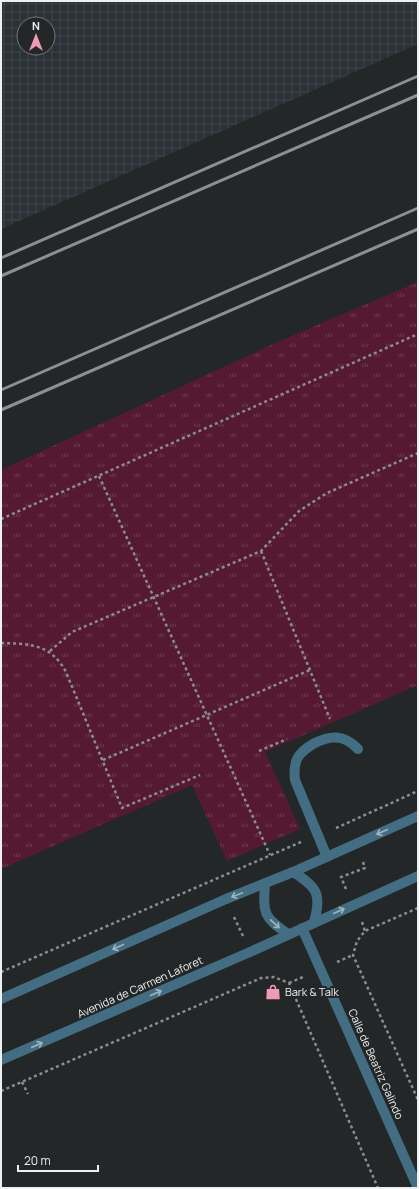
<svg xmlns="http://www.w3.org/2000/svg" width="419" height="1189" viewBox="0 0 419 1189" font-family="Manrope,sans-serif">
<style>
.industrial{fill:url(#industrial-grid);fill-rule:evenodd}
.grass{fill:url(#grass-tufts)}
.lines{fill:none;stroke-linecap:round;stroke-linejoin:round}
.path{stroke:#8b8e8f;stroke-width:2.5;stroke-dasharray:3 3;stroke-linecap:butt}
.minor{stroke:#436d82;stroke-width:10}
.rail{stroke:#8d9091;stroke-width:3}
.oneway{stroke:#a0b4be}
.labels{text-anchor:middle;stroke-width:4;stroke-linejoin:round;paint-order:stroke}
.street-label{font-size:11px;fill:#edeff0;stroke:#242728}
.poi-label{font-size:11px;fill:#edeff0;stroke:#242728;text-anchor:start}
</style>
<defs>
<pattern id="industrial-grid" width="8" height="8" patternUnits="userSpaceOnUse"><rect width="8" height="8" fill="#2a3237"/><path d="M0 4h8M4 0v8" fill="none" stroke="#3f464a"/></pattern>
<pattern id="grass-tufts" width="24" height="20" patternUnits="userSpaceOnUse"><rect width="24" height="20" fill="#551a32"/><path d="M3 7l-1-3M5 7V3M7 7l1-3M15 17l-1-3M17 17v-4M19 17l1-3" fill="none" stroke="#6e3c50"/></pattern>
</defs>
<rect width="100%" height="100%" fill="#242728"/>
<path class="industrial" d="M1 1H418V44L1 229ZM24 24H48V48H24Z"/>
<polygon class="grass" points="418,282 418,685 265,752 300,829 227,861 192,785 1,869 1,470 282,340"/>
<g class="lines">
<g class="path">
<polyline points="99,476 270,855"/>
<polyline points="1,519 418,334"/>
<polyline points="261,551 330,719"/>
<path d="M1 643C25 644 46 643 61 664 66 670 68 678 71 684L122 808 200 775"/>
<polyline points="50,651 72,632 261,551 299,511 327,493 418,453"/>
<polyline points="259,751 287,739"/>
<polyline points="103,760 310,670"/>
<polyline points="336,828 418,791"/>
<polyline points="346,889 341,877 365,868 363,862"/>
<polyline points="418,908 365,931 357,941 353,955 418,1100"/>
<polyline points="234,917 243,936"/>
<polyline points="362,922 365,931"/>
<polyline points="337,962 353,955"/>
<polyline points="1,972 301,842"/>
<polyline points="289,983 303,977"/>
<polyline points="22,1082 28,1094"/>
<polyline points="1,1091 261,978 274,977 289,983 378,1188"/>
</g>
<g class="minor">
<path d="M327 857 295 780C294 772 294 766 297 759 300 752 307 748 313 744 330 735 344 734 358 749"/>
<path d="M293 872C317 887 322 894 314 922"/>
<path d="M265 884C263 913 263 917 288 934"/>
<polyline points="302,928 418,1188"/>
<polyline points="1,999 226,899 293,872 418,816"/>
<polyline points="1,1060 250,952 418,876"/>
</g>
<g class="rail">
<polyline points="1,258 418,76"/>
<polyline points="1,276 418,95"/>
<polyline points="1,390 418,208"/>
<polyline points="1,410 418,229"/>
</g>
</g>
<defs><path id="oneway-shaft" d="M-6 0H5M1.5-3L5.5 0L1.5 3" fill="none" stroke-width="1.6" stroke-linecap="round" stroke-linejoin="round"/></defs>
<g class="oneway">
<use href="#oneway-shaft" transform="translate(382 832) rotate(156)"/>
<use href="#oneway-shaft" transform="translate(237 895) rotate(158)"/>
<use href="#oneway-shaft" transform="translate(339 911) rotate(-24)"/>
<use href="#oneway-shaft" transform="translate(275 924) rotate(43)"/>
<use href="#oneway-shaft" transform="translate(118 947) rotate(156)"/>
<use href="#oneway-shaft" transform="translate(156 993) rotate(-24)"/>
<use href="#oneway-shaft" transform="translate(37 1045) rotate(-24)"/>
</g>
<defs>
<symbol id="shop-bare" viewBox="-9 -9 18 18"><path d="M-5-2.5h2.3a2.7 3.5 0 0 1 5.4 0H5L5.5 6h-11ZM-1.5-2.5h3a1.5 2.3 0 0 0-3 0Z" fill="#f09ab6" stroke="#242728" stroke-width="2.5" paint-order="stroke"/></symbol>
</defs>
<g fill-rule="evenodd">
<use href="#shop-bare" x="262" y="981" width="22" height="22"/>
</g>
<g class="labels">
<g class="street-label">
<text transform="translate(140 987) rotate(-24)" y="4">Avenida de Carmen Laforet</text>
<text transform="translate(376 1064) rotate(66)" y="4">Calle de Beatriz Galindo</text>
</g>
<g class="poi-label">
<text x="285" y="996">Bark &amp; Talk</text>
</g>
</g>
<rect width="419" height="1189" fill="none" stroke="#edeff0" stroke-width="4"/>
<g transform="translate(36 36)"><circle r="19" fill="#242728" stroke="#747778"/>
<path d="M0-3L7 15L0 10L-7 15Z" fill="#f09ab6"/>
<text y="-6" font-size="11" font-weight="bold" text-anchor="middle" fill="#edeff0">N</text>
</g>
<path d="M18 1165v6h80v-6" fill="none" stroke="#edeff0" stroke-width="2"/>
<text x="24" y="1165" font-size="12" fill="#edeff0" stroke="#242728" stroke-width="3" paint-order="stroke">20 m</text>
</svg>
